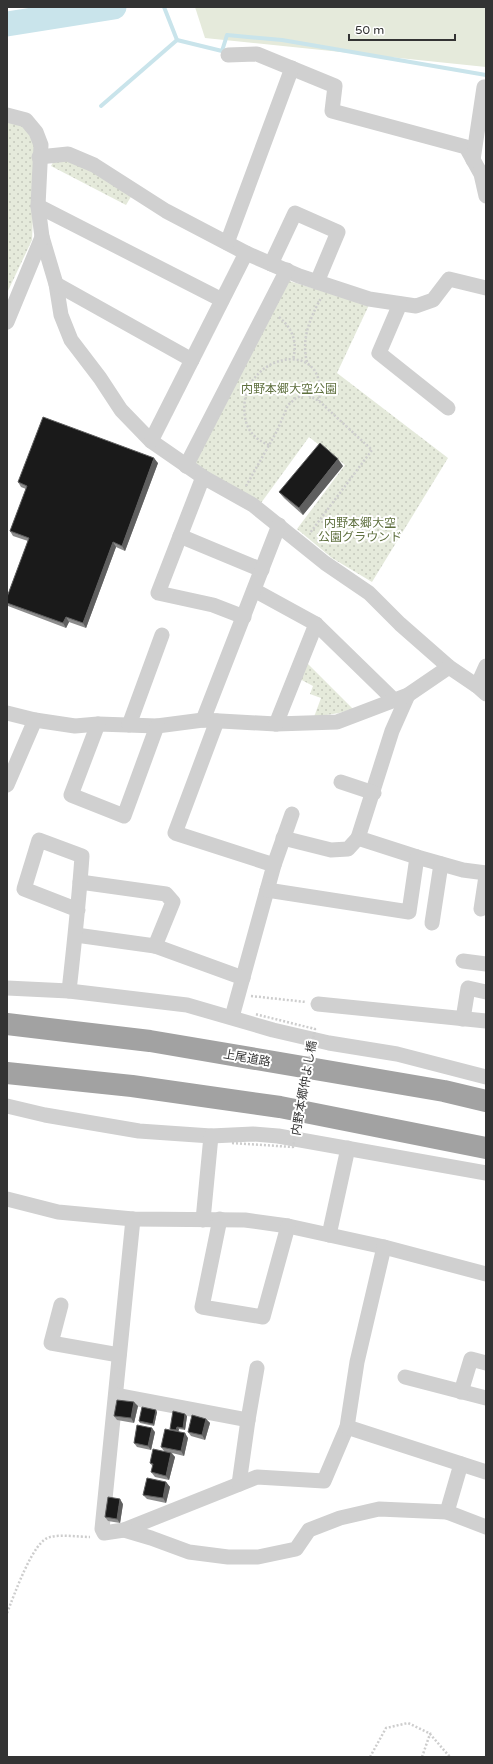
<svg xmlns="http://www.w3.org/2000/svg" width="493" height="1764" viewBox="0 0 493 1764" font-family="'Varela Round','Noto Sans JP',sans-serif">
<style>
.park{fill:url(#park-dots)}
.garden{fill:#e5eadb}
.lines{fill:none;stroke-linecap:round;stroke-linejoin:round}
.stream{stroke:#c9e4eb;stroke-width:4}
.river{stroke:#c9e4eb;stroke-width:25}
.path{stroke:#cdcdcd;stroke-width:2.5;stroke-dasharray:2 2;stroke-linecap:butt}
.minor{stroke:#d0d0d0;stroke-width:15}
.trunk{stroke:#a2a2a2;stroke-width:22}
.path-bridge{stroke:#cdcdcd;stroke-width:2.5;stroke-dasharray:2 2;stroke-linecap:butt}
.wall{fill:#8c8c8c}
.shaded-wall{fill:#5f5f5f}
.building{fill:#1a1a1a;stroke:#5f5f5f}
.labels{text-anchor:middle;stroke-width:4;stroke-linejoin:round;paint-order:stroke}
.park-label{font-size:12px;fill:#5f703f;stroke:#fff}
.street-label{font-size:12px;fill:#333;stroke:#fff}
</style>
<defs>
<pattern id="park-dots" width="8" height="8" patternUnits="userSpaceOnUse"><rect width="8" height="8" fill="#e5eadb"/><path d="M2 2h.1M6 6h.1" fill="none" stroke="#c5c9bc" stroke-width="1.8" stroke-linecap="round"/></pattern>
</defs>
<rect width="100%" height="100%" fill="#fff"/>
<g class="park">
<polygon points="7,120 23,124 36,140 32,240 7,293"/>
<polygon points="55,159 77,161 132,195 126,205 51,166"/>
<polygon points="289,281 369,305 337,373 448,458 372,582 332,558 297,529 345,465 309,437 261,503 192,463"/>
<polygon points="305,661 353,709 339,713 314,717 321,698 310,694 313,686 298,678"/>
</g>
<polygon class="garden" points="195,7 486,7 486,67 205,38"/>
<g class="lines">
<g class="stream">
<polyline points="164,7 177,40 222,51 227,35 282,40 486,75"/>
<polyline points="101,106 177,40"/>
</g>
<polyline class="river" points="7,24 114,7"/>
<g class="path">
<path d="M279 317C292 328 298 342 293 359"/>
<path d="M307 362C301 339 310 318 321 298"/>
<path d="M269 445C256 440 247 431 245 417 235 355 330 333 319 401"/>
<polyline points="246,486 277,431 288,405 296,398 306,394 319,401 372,450 310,533"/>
<polyline points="251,996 306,1002"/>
<path d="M7 1613C14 1596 33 1540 50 1537 62 1534 78 1537 90 1537"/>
<polyline points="370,1757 386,1728 408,1723 431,1734"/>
<polyline points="422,1757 430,1734 450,1757"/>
</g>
<g class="minor">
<polyline points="228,55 257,54 335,86 332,111 466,147 481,174 486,196"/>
<polyline points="7,115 26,120 36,132 41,145 38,206 42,237 56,284 61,315 71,340 100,378 121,410 151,441 203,477 253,505 325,563 369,593 400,624 449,667 477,686 486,694"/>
<polyline points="39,157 68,154 94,165 166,211 246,253 299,276 369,299 416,306 433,300 449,279 486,288"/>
<polyline points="473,160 484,87"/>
<polyline points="38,206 222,300"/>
<polyline points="227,243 292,68"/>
<polyline points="271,264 295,213 338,232 317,282"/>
<polyline points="56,284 192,360"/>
<polyline points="400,304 379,353 448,408"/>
<polyline points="7,322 42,237"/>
<polyline points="151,441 246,253"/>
<polyline points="186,466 287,270"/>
<polyline points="203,477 158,593 213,605 244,617"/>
<polyline points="180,536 262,570"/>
<polyline points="254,590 316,624 395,701"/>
<polyline points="477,686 486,666"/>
<polyline points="408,695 392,731 358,838 417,857"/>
<polyline points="7,713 35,720 75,726 98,724 157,726 203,720 276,724 337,722 408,695 449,667"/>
<polyline points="203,720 279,525"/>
<polyline points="217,721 175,833 274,865 232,1017"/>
<polyline points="98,724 71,795 124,816 157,726"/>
<polyline points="276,724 316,624"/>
<polyline points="129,725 162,635"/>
<polyline points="341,782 374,793"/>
<polyline points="7,785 35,720"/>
<polyline points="283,838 331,850 348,849 358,838"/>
<polyline points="274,865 292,814"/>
<polyline points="80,882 166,894 173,902 155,946"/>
<polyline points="267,890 409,912 417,857 463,870 486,873"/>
<polyline points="481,909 486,876"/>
<polyline points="432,923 441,864"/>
<polyline points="76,935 155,946 243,978"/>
<polyline points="463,961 486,964"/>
<polyline points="7,988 69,991 187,1005 273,1030 329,1043 397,1054 486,1077"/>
<path d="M69 991C74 946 79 901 82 856L39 840 24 889 78 910"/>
<polyline points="318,1004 486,1021"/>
<polyline points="463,1019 468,988 486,992"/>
<polyline points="7,1106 45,1115 139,1131 211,1136 253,1134 278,1136 486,1173"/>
<polyline points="7,1199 58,1212 133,1219 245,1220 288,1226 384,1247 486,1274"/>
<polyline points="133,1219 102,1529 104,1533 124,1530 257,1477 324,1481 347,1427 357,1362 384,1247"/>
<polyline points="220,1219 202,1307 263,1317 288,1226"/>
<polyline points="203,1220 211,1136"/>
<polyline points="329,1235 348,1148"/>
<polyline points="61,1305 51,1343 119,1355"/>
<polyline points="405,1377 486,1398"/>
<polyline points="461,1392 471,1359 486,1363"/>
<polyline points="116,1395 248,1420"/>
<polyline points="347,1427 486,1472"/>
<polyline points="239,1484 248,1420 257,1368"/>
<polyline points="447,1512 461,1464"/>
<polyline points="124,1530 151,1538 189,1552 228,1557 258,1557 296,1549 309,1530 340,1518 379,1509 447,1512 486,1527"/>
</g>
<g class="trunk">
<polyline points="7,1024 150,1041 444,1091 486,1101"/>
<polyline points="7,1073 132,1086 280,1107 486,1148"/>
</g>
<polyline class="path-bridge" points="232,1143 293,1147 315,1029 255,1014"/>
</g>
<g class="wall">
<polygon points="158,463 125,551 116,547 86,628 69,622 66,628 8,606 7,604 7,597 28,541 13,536 10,531 26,489 21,487 18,482"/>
<polygon points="343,466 303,515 284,498 279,492"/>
<polygon points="138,1406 134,1423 117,1420 114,1416"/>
<polygon points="157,1412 154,1426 140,1423 139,1421"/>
<polygon points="187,1416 185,1430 179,1429 178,1432 188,1438 184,1456 172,1453 175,1457 169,1480 155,1477 151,1472 153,1467 150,1463 164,1451 161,1447 171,1430 170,1429"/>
<polygon points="206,1419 210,1423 205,1440 191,1436 188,1432"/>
<polygon points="155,1432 151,1450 137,1447 134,1443"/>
<polygon points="166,1482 170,1487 166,1503 147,1499 143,1495"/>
<polygon points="123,1504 120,1523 108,1521 105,1517"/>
</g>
<g class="shaded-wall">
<polygon points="154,458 158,463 125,551 122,546"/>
<polygon points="338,459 343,466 303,515 299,508"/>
<polygon points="113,542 116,547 86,628 83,623"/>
<polygon points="66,617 69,622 66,628 63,623"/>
<polygon points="134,1402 138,1406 134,1423 131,1418"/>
<polygon points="156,1410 157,1412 154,1426 153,1424"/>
<polygon points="185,1414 187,1416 185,1430 183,1428"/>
<polygon points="206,1419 210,1423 205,1440 202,1435"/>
<polygon points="177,1427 179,1429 178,1433 176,1430"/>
<polygon points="152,1428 155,1432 151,1450 148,1446"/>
<polygon points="185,1433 188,1438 184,1456 181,1451"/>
<polygon points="171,1453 175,1457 169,1480 166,1476"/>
<polygon points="166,1482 170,1487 166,1503 163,1498"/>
<polygon points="120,1499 123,1504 120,1523 117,1519"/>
</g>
<g class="building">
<polygon points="43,417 154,458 122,546 113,542 83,623 66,617 63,623 7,603 7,597 29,538 10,531 27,486 18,482"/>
<polygon points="320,443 338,459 299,508 279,492"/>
<polygon points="117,1400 134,1402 131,1418 114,1416"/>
<polygon points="142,1407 156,1410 153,1424 139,1421"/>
<polygon points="173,1411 185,1414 183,1428 177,1427 176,1430 170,1429"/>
<polygon points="192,1415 206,1419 202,1435 188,1432"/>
<polygon points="137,1425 152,1428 148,1446 134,1443"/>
<polygon points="165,1429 185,1433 181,1451 161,1447"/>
<polygon points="153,1449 171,1453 166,1476 151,1472 153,1464 150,1463"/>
<polygon points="147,1478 166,1482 163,1498 143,1495"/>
<polygon points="108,1497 120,1499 117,1519 105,1517"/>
</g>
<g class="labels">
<g class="park-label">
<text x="289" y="393">内野本郷大空公園</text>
<text x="360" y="527">内野本郷大空<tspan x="360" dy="14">公園グラウンド</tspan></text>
</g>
<g class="street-label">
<text transform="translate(247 1058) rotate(10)" y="4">上尾道路</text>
<text transform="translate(304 1088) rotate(-80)" y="4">内野本郷仲よし橋</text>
</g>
</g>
<rect width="493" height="1764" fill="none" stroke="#333333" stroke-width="16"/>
<path d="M349 34v6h106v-6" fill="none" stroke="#333333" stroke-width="2"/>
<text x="355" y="34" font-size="12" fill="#333333" stroke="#ffffff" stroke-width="3" paint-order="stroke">50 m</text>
</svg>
